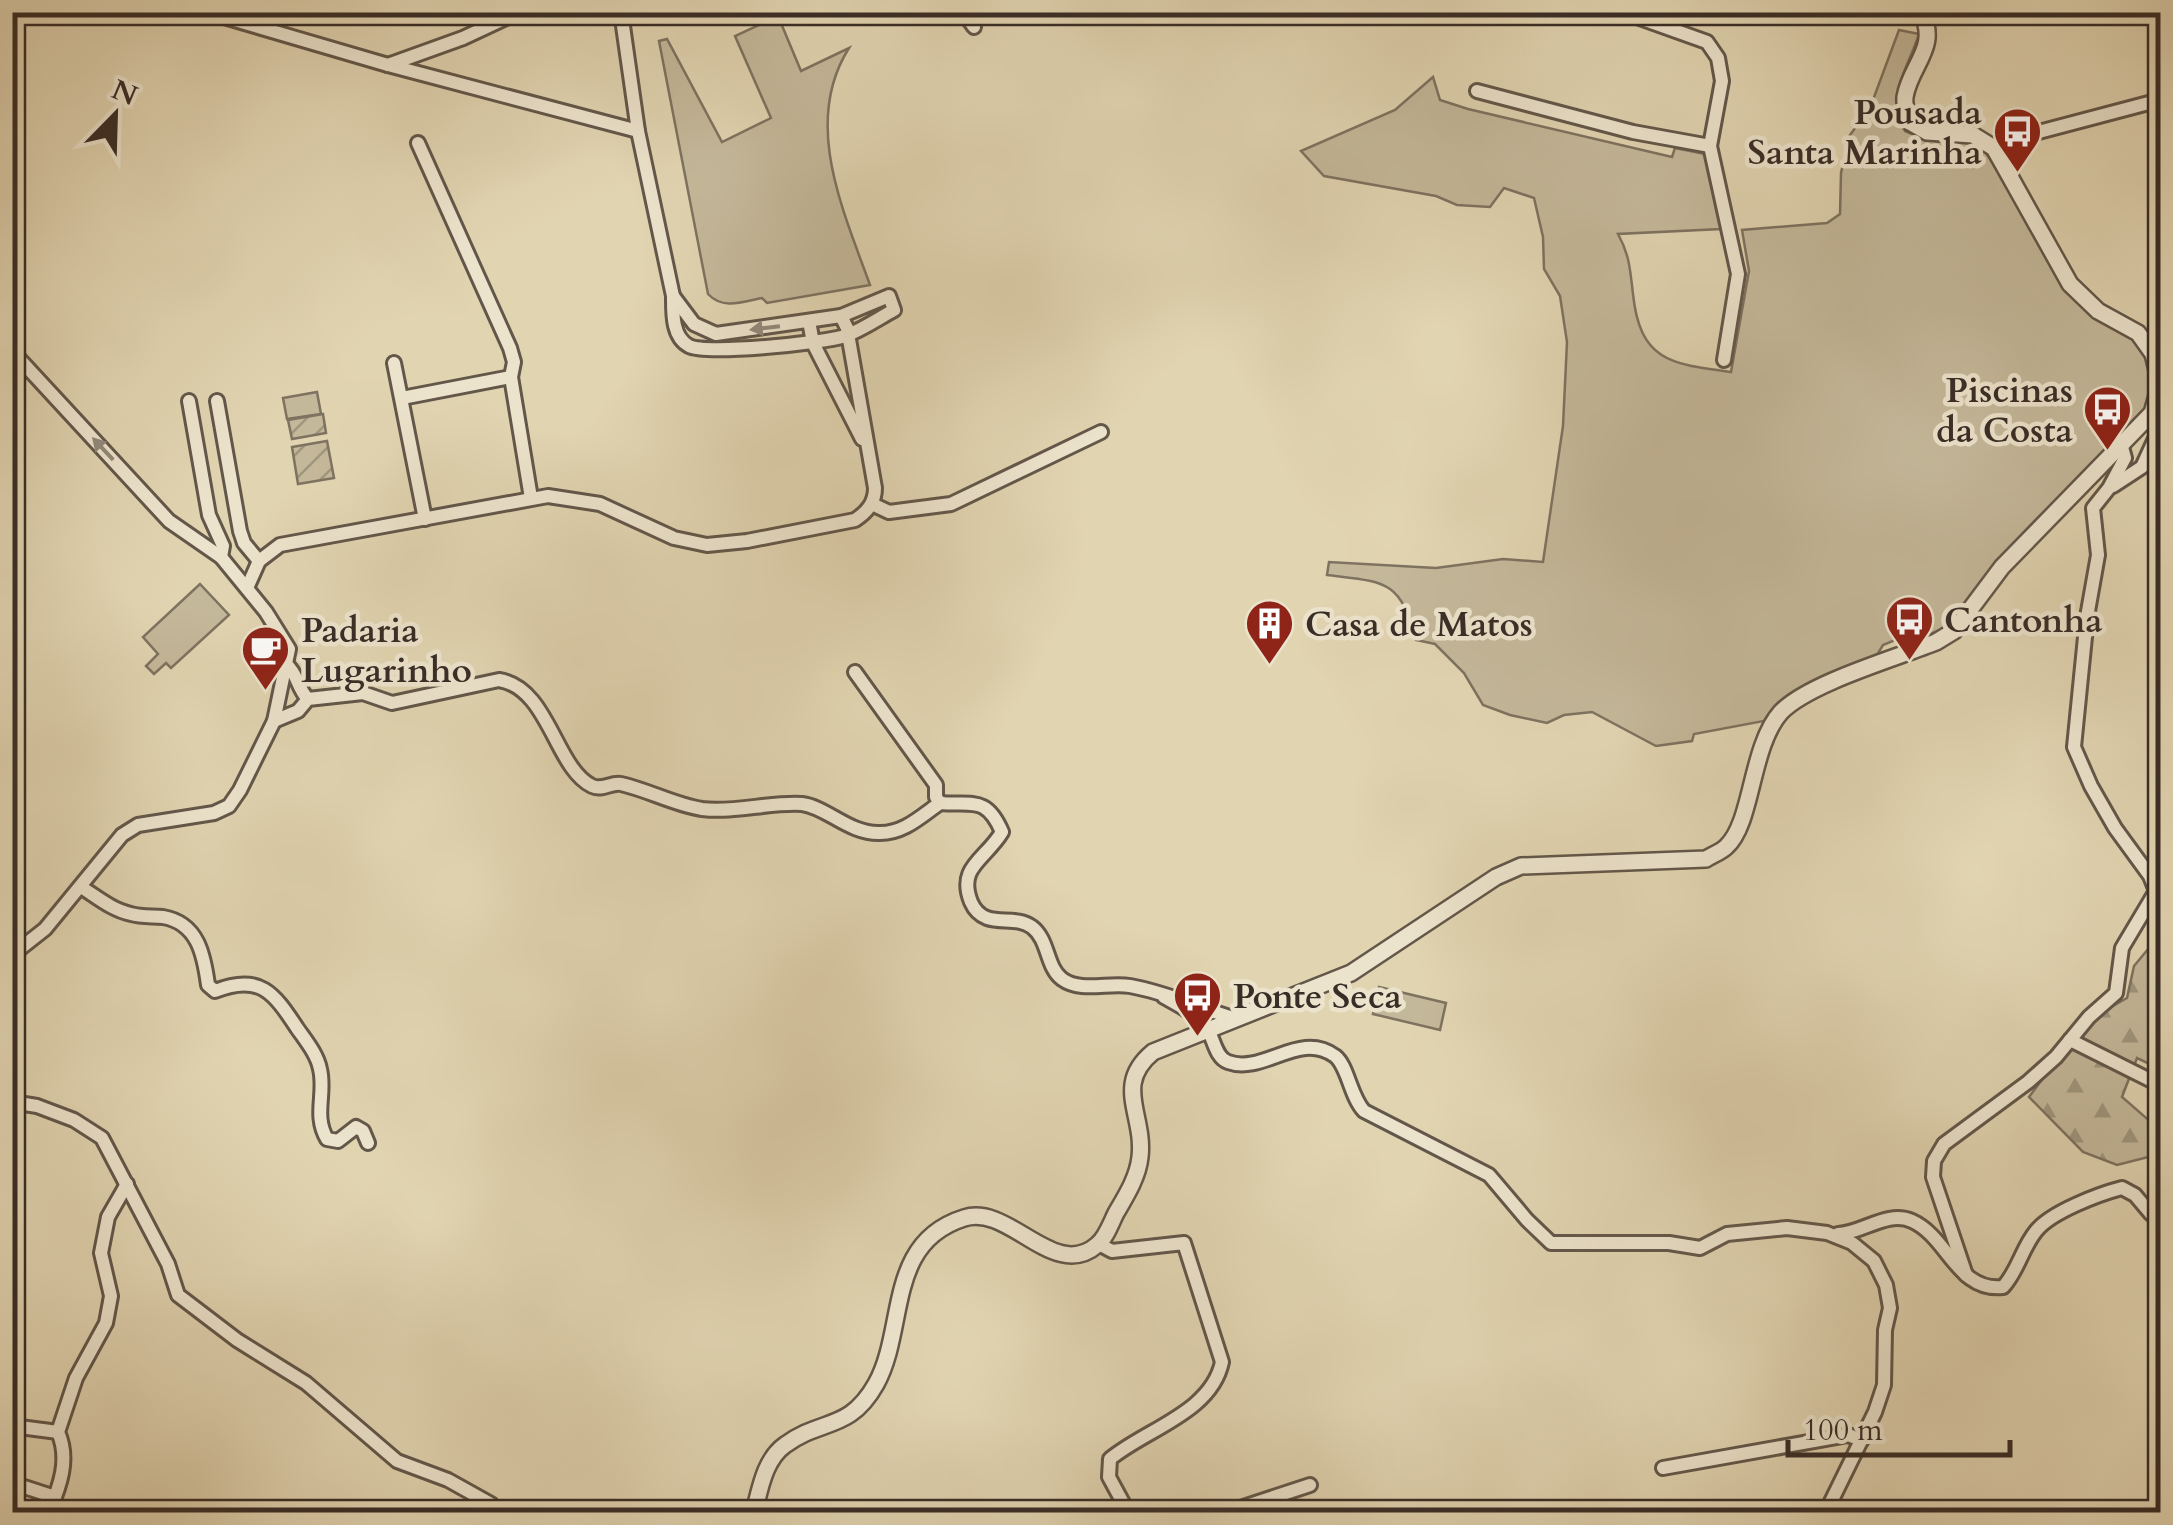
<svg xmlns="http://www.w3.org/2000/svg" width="2173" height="1525" viewBox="0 0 2173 1525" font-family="Cardo,serif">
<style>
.grass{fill:#c4b89a;stroke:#7e7260;stroke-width:2.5}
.forest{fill:url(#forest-firs);stroke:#7e7260;stroke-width:2.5}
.garden{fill:url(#garden-furrows);stroke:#7e7260;stroke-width:2.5}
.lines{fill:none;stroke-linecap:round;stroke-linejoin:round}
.stream{stroke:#7c6f5e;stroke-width:5}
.minor-casing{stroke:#63574a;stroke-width:18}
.tertiary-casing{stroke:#63574a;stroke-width:20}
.minor{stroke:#ece3cc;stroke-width:12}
.tertiary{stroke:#ece3cc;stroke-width:15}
.oneway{fill:#92887a}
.labels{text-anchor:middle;stroke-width:9;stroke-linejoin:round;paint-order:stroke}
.poi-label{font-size:35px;font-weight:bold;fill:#392d27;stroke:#ece3cc;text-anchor:start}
</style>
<defs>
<pattern id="forest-firs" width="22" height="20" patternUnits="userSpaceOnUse" patternTransform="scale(2.5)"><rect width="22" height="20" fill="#c4b89a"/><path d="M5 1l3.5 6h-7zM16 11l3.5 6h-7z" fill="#a0967e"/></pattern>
<pattern id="garden-furrows" width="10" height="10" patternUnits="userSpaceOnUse" patternTransform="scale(2.5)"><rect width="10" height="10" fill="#c4b89a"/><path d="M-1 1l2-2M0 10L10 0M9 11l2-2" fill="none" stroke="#a0967e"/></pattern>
</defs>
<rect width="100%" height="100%" fill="#e1d4b1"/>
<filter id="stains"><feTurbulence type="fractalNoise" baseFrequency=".002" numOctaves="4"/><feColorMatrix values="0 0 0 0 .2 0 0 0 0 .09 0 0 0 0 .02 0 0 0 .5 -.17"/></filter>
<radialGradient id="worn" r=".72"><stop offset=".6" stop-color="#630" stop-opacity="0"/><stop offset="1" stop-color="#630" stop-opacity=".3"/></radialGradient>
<g class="grass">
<path d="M778 16 801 71 849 48C802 122 843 210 870 285L767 303 762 298C742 302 723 310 708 294L659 41 667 39 722 142 771 118 735 36Z"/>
<path d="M1899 30 1919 34C1907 72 1886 91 1905 131 1913 134 1921 138 1930 140 1955 147 1958 133 1986 153 2011 189 2027 231 2053 266 2079 301 2158 337 2155 386 2154 399 2145 410 2139 421L1945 628 1906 644 1895 640 1883 645 1877 655C1840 672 1785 685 1764 721L1694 734 1692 741 1656 746 1592 712 1564 715 1547 723 1510 715 1483 705 1464 673 1435 644 1416 640C1400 579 1385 582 1327 575L1329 562 1436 568 1503 559 1543 562 1563 426 1567 342 1560 296 1544 269 1543 237 1534 198 1504 188 1490 207 1457 205 1436 196 1324 176 1301 151 1395 110 1433 77 1440 100 1468 109 1672 157 1675 148 1705 154 1721 229 1618 234C1630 256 1630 270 1633 294 1640 362 1672 364 1731 372L1749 271 1742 230 1827 223 1840 214 1841 173 1850 135 1870 108Z"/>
<polygon points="317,392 321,414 287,419 283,398"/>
<polygon points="200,584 229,615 171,668 166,663 154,674 146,666 158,654 143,637"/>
<polygon points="1379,987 1446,1003 1440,1030 1373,1014"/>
</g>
<polygon class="forest" points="2149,948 2160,952 2160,1069 2137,1058 2122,1097 2160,1130 2160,1154 2117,1165 2083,1152 2029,1097 2086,1021 2127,998 2134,966"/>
<g class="garden">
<polygon points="323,414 326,433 292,439 288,420"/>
<polygon points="327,441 334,478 298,484 292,447"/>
</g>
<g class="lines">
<polyline class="stream" points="333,12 338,12"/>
<defs>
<g id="minor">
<polyline points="207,12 388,65 638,131"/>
<path d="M621 12 638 131 673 296C673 313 672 337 689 346 706 355 824 343 845 336 862 330 879 318 894 310L889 296 841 316"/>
<polyline points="963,12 974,27"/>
<polyline points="1623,12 1707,42 1718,58 1722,81 1710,146 1738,274 1724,360"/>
<polyline points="388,65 463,38 519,12"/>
<polyline points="1477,91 1633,132 1710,146"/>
<polyline points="418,143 510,348 514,362 511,377 531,498"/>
<polyline points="1994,148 2012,139 2160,100"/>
<polyline points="809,321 813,343 862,439"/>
<polyline points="12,351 169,521 221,557 266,612 289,649 274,721 240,790 229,806 214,813 138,825 122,835 45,929 12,955"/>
<polyline points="394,363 425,519"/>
<polyline points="402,398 511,377"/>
<polyline points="189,401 209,515 223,546 221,557"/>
<polyline points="217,401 240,531 244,543 259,561"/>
<polyline points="2113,486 2142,467 2160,428"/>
<polyline points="872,504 889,512 951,504 1101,432"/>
<path d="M247 588 259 561 280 545 548 496 600 504 674 538 707 545 747 541 855 520C867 512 875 503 875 488L847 328 841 316 716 334 694 324 673 296"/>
<path d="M286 664C298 674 297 688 308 699"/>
<polyline points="855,672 936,785 936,797 940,803"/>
<path d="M274 721 298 711 308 699 363 693 392 703 499 680C549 688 555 768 592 786 602 791 611 782 621 784 648 790 675 805 702 809 735 813 769 802 802 804 827 807 849 834 880 833 904 833 920 817 940 803"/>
<path d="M940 803C972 806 986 795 1002 832 985 860 957 867 971 902 974 909 979 915 987 918 1001 923 1018 917 1032 927 1049 940 1046 967 1062 979 1081 993 1109 982 1130 986 1165 992 1200 1008 1233 1018"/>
<path d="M81 887C97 897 112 910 131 914 141 917 152 916 163 917 198 923 204 955 208 985L215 991C260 973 274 993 297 1028 306 1041 317 1054 320 1069 326 1094 313 1115 327 1139L338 1141 356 1127 363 1131 368 1143"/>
<path d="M1164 997C1180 1006 1197 1014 1208 1030 1214 1040 1216 1058 1228 1062 1264 1075 1299 1030 1335 1056 1348 1066 1350 1096 1364 1111L1489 1175 1527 1220 1551 1243H1669L1700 1248 1727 1234 1787 1228 1827 1233 1852 1243 1874 1261 1886 1285 1890 1308 1885 1330 1884 1385 1875 1412 1826 1512"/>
<polyline points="2070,1040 2160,1085"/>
<polyline points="12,1102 37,1106 74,1120 102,1138 168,1264 178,1295 237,1340 306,1383 397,1461 448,1480 491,1504 496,1512"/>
<path d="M1838 1234C1863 1233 1887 1210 1912 1221 1948 1237 1957 1292 2003 1287 2018 1271 2022 1248 2036 1231 2051 1212 2099 1194 2122 1188L2135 1195 2151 1214 2160 1215"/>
<path d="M1099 1244 1112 1251 1184 1243 1222 1362C1211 1413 1146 1429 1110 1459L1109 1477 1128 1512"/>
<polyline points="1966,1275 1933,1177 1934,1161 1944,1144 2028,1082 2056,1057 2089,1017 2116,993 2122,948 2156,891 2150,876 2115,828 2091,786 2074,747 2087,617 2098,555 2093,508 2109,488 2125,458 2122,447"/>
<polyline points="12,1426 58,1432"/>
<polyline points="1663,1468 1848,1435 1862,1440"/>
<polyline points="12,1483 55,1497"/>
<path d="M49 1512C60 1486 70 1459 58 1432L76 1378 106 1323 111 1296 101 1253 108 1217 127 1184"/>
<polyline points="1228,1512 1310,1485"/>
</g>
<g id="tertiary">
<path d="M1921 12C1940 47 1910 65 1905 97 1904 104 1907 114 1908 121L1927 132 1973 135 1994 148 2070 284 2098 311 2138 333 2153 354 2160 382"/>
<path d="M754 1512C760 1490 764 1460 785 1445 821 1418 849 1432 876 1384 907 1328 885 1243 964 1218 1009 1203 1054 1282 1097 1245 1106 1238 1111 1223 1116 1213 1126 1196 1138 1177 1140 1157 1145 1115 1113 1085 1153 1052L1351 973 1496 877 1521 866 1706 859C1712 855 1721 852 1726 847 1753 823 1750 747 1781 712 1809 683 1896 658 1936 642L1954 631 2002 567 2152 413 2160 385"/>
</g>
</defs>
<use href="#minor" class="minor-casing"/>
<use href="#tertiary" class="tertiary-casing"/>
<use href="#minor" class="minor"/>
<use href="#tertiary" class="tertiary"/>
</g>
<defs><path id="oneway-solid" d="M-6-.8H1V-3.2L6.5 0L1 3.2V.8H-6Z" transform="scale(2.5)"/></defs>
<g class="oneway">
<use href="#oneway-solid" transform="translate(765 328) rotate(173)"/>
<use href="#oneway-solid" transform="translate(103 449) rotate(-133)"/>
</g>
<defs>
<symbol id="bus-pin" viewBox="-11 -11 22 30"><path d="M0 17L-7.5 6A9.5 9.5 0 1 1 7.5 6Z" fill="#8f2418" stroke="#ece3cc"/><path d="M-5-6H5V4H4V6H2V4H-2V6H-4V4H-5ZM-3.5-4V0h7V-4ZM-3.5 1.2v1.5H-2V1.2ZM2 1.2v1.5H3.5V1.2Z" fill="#fff"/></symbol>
<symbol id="building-pin" viewBox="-11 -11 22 30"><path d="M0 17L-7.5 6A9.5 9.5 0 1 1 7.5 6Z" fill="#8f2418" stroke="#ece3cc"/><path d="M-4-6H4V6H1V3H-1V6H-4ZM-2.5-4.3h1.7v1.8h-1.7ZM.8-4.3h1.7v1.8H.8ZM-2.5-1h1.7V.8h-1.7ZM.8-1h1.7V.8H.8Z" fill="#fff"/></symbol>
<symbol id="cafe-pin" viewBox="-11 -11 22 30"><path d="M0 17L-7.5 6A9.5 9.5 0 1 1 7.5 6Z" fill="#8f2418" stroke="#ece3cc"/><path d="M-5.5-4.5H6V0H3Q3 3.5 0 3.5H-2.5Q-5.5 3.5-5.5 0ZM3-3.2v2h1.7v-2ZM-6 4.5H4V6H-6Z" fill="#fff"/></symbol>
</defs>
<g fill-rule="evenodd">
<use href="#bus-pin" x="1990" y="104" width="55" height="75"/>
<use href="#bus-pin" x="2080" y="382" width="55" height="75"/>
<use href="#bus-pin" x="1882" y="592" width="55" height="75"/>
<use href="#building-pin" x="1242" y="596" width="55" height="75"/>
<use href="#cafe-pin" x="238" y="622" width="55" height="75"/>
<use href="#bus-pin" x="1170" y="968" width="55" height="75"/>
</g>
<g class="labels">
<g class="poi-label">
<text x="1982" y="124" text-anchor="end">Pousada<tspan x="1982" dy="40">Santa Marinha</tspan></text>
<text x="2073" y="402" text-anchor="end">Piscinas<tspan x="2073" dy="40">da Costa</tspan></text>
<text x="1944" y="632">Cantonha</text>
<text x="1305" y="636">Casa de Matos</text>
<text x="301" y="642">Padaria<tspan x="301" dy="40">Lugarinho</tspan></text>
<text x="1233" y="1008">Ponte Seca</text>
</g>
</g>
<rect width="2173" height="1525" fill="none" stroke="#e1d4b1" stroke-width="50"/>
<rect x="15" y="15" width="2143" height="1495" fill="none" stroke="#392d27" stroke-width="5"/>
<rect x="25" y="25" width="2123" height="1475" fill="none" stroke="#392d27" stroke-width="2.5"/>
<g transform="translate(115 115) rotate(23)" stroke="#ece3cc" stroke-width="8" paint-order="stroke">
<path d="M0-8L18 38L0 25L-18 38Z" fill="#392d27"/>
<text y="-15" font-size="28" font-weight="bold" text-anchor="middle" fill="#392d27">N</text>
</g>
<path d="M1788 1440v15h222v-15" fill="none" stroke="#392d27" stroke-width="5"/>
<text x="1803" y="1440" font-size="30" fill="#392d27" stroke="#ece3cc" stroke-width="8" paint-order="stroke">100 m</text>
<rect width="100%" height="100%" filter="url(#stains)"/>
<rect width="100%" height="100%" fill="url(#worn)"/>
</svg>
